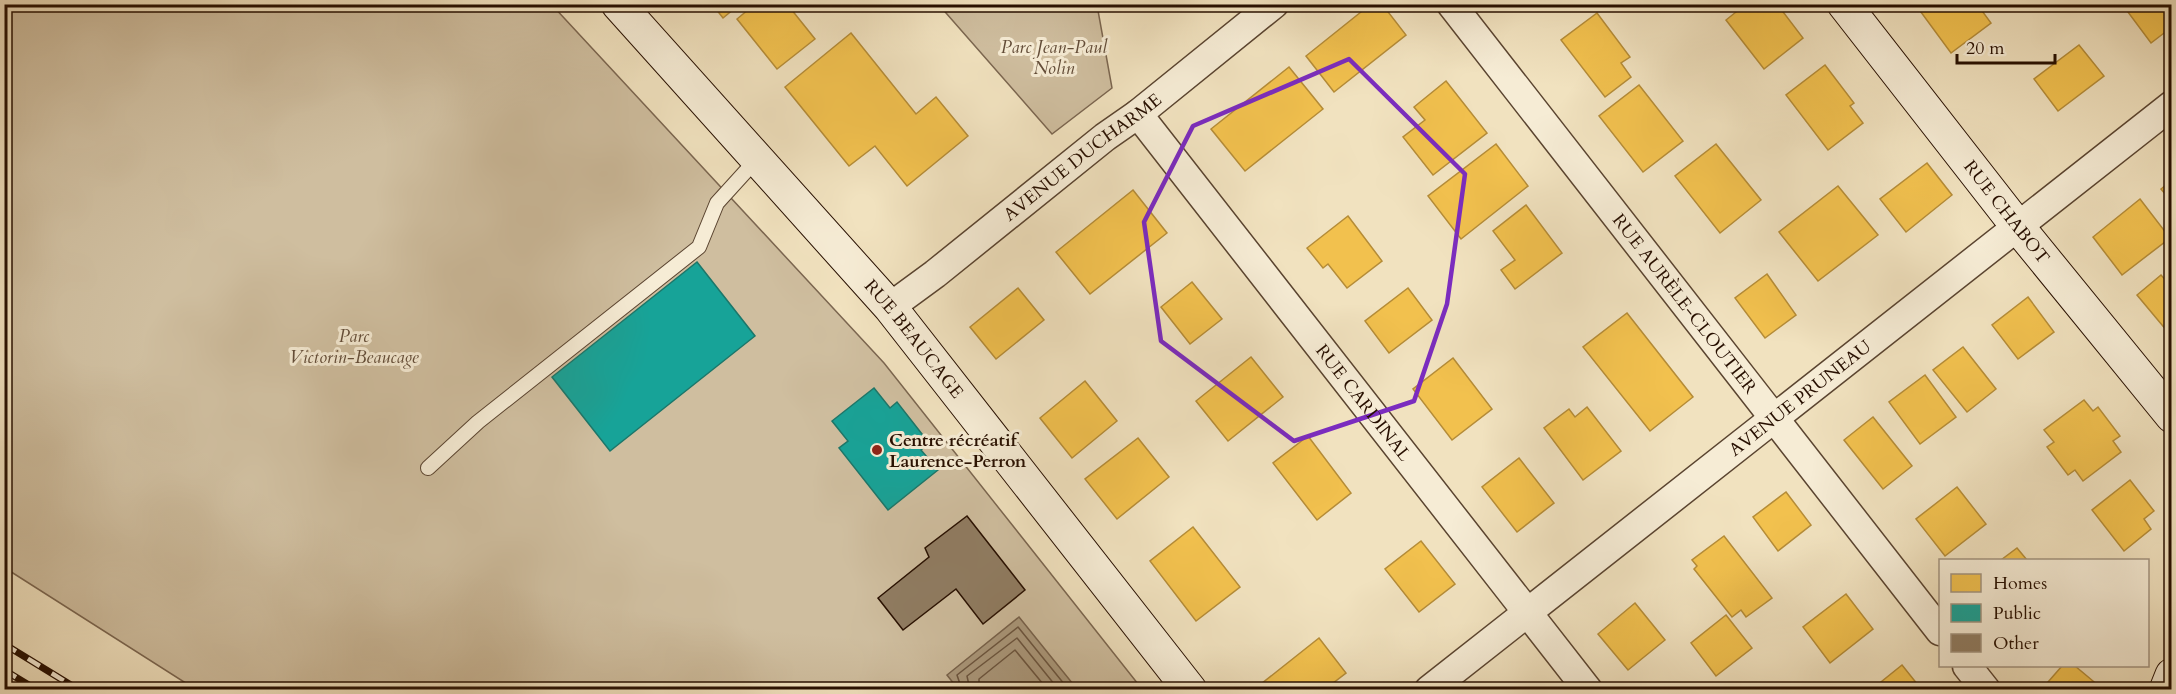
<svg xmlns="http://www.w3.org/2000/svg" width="2176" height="694" viewBox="0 0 2176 694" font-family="Cardo,serif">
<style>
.green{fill:#cfbe9f;stroke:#7b6650;stroke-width:1.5}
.water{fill:#ac9a7e;stroke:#77624c;stroke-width:1.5}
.homes{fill:#f2c14e;stroke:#b58c37;stroke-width:1.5}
.public{fill:#17a398;stroke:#1c776a;stroke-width:1.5}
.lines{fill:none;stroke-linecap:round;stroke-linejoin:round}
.shore{stroke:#6a543f;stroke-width:1.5}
.building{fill:#907d63;stroke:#270f00;stroke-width:1.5}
.lane-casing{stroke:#5a4430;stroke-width:16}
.street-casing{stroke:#5a4430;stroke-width:31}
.secondary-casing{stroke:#270f00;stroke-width:35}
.lane{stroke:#f6ecd5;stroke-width:14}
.street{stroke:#f6ecd5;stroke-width:28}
.secondary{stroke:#f6ecd5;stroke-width:33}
.rail-casing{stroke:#270f00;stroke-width:7}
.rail{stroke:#f6ecd5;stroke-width:4.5;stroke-dasharray:14;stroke-linecap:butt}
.marked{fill:none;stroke:#7b2cbf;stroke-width:4.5;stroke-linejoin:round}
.poi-dot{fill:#8f2418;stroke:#f6ecd5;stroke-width:2}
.labels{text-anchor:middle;stroke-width:6;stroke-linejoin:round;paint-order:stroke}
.park-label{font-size:18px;font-style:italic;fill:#624c38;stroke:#f6ecd5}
.street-label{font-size:18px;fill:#270f00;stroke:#f6ecd5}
.poi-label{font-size:18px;font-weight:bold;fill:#270f00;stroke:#f6ecd5;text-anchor:start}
</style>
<rect width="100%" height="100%" fill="#f1e2bf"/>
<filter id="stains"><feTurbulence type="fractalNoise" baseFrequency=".00333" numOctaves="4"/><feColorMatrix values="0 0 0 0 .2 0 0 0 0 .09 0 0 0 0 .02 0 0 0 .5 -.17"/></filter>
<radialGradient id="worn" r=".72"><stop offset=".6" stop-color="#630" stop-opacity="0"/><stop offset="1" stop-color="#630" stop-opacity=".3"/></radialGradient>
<g class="green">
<polygon points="4,5 552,5 884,363 1142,689 195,689 5,568"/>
<polygon points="939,5 1097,5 1112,88 1052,134"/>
</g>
<polygon class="water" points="1019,617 1077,689 958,689 947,675"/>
<g class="homes">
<polygon points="712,4 740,4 723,18"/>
<polygon points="755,4 787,4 815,39 777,69 737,19"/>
<polygon points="1371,4 1382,4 1406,35 1334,92 1306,56"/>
<polygon points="1746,4 1777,4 1803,38 1764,69 1726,20"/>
<polygon points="1915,4 1977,4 1991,23 1951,53"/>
<polygon points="2122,4 2172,4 2172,27 2151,43"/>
<polygon points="1597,13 1630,57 1621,63 1631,77 1605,97 1561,40"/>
<polygon points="851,33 916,114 936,97 968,136 907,186 875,146 849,166 785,87"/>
<polygon points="2079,45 2104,76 2058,111 2034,79"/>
<polygon points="1825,65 1854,103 1850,106 1863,123 1828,150 1786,95"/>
<polygon points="1289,67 1323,109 1245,171 1211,129"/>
<polygon points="1446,81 1487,133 1433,175 1403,137 1425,120 1414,107"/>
<polygon points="1639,85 1683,141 1643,172 1599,116"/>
<polygon points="1496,144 1528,186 1461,239 1428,196"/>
<polygon points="1716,144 1761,200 1720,233 1675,176"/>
<polygon points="1927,163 1952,195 1906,232 1880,199"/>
<polygon points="2172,180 2172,202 2161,189"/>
<polygon points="1838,186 1878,235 1818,281 1779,232"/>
<polygon points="1133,190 1167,233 1090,294 1056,252"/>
<polygon points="2140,199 2170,238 2122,275 2093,237"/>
<polygon points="1526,205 1562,253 1515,289 1501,270 1515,260 1493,231"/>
<polygon points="1348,216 1382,261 1347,288 1328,264 1323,268 1307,248"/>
<polygon points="1767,274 1796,315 1765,338 1735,298"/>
<polygon points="2161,275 2168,283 2172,280 2172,337 2137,295"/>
<polygon points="1192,282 1222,319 1190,344 1161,307"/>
<polygon points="1018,288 1044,320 996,359 970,327"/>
<polygon points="1408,288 1432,320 1389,353 1365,321"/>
<polygon points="2028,297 2054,332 2018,359 1992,325"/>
<polygon points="1627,313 1693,397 1650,431 1583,347"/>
<polygon points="1963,347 1996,389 1967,412 1933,370"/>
<polygon points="1251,357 1283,397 1228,441 1196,401"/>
<polygon points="1453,358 1492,409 1452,440 1413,389"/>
<polygon points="1925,375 1956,417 1920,444 1889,402"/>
<polygon points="1085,381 1117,421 1072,458 1040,418"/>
<polygon points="2084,400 2093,411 2098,407 2120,436 2113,441 2121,452 2083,481 2075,470 2068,475 2047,447 2054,442 2044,430"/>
<polygon points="1587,407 1621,451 1583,480 1544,428 1569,409 1575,417"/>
<polygon points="1873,417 1912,466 1883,489 1844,440"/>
<polygon points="1308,436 1351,493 1317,520 1273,463"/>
<polygon points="1138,438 1169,477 1117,519 1085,479"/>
<polygon points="1519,458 1554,503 1517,532 1482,487"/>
<polygon points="2130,480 2154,511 2144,519 2151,529 2124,551 2092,510"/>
<polygon points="1957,487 1986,524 1945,556 1916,519"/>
<polygon points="1786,492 1811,525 1778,551 1753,517"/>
<polygon points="1193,527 1240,587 1196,621 1150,561"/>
<polygon points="1724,536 1772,598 1746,617 1741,610 1732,617 1694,569 1697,566 1692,560"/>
<polygon points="1421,541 1455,584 1419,612 1385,569"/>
<polygon points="2017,548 2027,560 2001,560"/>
<polygon points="1846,594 1873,629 1830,663 1803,627"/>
<polygon points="1635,603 1665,640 1628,670 1598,634"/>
<polygon points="1726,615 1752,648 1716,676 1691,643"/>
<polygon points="1319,638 1346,673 1324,690 1265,690 1261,684"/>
<polygon points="1902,665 1922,690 1871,690"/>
<polygon points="2062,666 2075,666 2099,686 2096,690 2041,690"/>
</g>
<g class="public">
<polygon points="697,262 755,336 610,451 552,377"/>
<polygon points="874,388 890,408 897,402 929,443 921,450 938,470 888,510 839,448 848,441 832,421"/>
</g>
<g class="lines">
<g class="shore">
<polyline points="962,690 957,675 1018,627 1069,690"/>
<polyline points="970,690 967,676 1017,638 1059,690"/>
<polyline points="979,690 979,679 1015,650 1048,690"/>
</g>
</g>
<polygon class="building" points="967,516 1025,590 983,624 956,589 903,630 878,598 929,557 925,548"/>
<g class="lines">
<defs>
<polyline id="lane" points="428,468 478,422 699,247 717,203 757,159"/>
<g id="street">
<path id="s1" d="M1451 4 1940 631"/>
<path id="s2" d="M1138 114 1588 690"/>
<path id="s3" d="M890 307 935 274 1105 137 1138 114 1274 4"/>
<polyline points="1967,666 1986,690"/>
<path id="s4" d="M1429 690 2172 105"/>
</g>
<g id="secondary">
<path id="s5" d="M618 4 890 307 1190 690"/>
<path id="s6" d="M1844 4 2018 227 2172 416"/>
<polyline points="2166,690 2172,675"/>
</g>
</defs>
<use href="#lane" class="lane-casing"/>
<use href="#street" class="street-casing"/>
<use href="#secondary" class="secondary-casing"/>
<use href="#lane" class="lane"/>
<use href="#street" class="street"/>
<use href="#secondary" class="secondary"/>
<defs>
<g id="rail">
<polyline points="4,644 79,690"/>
<polyline points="4,670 37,690"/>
</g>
</defs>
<use href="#rail" class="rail-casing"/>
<use href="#rail" class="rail"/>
</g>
<path class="marked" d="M1349 59 1465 174 1447 304 1414 401 1294 441 1161 341 1144 222 1193 126Z"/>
<circle class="poi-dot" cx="877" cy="450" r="6"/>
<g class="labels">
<g class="park-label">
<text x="1054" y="53">Parc Jean-Paul<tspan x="1054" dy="21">Nolin</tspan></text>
<text x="354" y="342">Parc<tspan x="354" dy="21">Victorin-Beaucage</tspan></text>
</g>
<g class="street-label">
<text dy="6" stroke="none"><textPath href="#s3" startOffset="244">AVENUE DUCHARME</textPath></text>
<text dy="6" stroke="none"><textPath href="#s6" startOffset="264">RUE CHABOT</textPath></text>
<text dy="6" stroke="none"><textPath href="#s1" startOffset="380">RUE AURÈLE-CLOUTIER</textPath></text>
<text dy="6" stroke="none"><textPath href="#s5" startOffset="447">RUE BEAUCAGE</textPath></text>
<text dy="6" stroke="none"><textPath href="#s4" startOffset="472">AVENUE PRUNEAU</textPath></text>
<text dy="6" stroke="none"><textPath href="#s2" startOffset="366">RUE CARDINAL</textPath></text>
</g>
<g class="poi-label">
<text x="889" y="446">Centre récréatif<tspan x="889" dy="21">Laurence-Perron</tspan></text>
</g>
</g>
<rect width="2176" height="694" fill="none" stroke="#f1e2bf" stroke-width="24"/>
<rect x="6" y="6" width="2164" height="682" fill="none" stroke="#270f00" stroke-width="3"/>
<rect x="12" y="12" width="2152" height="670" fill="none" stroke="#270f00" stroke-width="1.5"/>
<rect x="1939" y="559" width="210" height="108" fill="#f6ecd5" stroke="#a39480" stroke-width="1.5"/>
<rect x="1951" y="574" width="30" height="18" fill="#f2c14e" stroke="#a39480" stroke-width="1.5"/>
<text x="1993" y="589" font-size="18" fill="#270f00">Homes</text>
<rect x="1951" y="604" width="30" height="18" fill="#17a398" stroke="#a39480" stroke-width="1.5"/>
<text x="1993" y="619" font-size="18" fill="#270f00">Public</text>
<rect x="1951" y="634" width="30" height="18" fill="#907d63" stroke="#a39480" stroke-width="1.5"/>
<text x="1993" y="649" font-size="18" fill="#270f00">Other</text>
<path d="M1957 54v9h98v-9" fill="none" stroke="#270f00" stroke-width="3"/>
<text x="1966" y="54" font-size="18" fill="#270f00" stroke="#f6ecd5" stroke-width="4.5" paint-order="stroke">20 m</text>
<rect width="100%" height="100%" filter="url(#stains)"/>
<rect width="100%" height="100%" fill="url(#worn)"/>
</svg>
